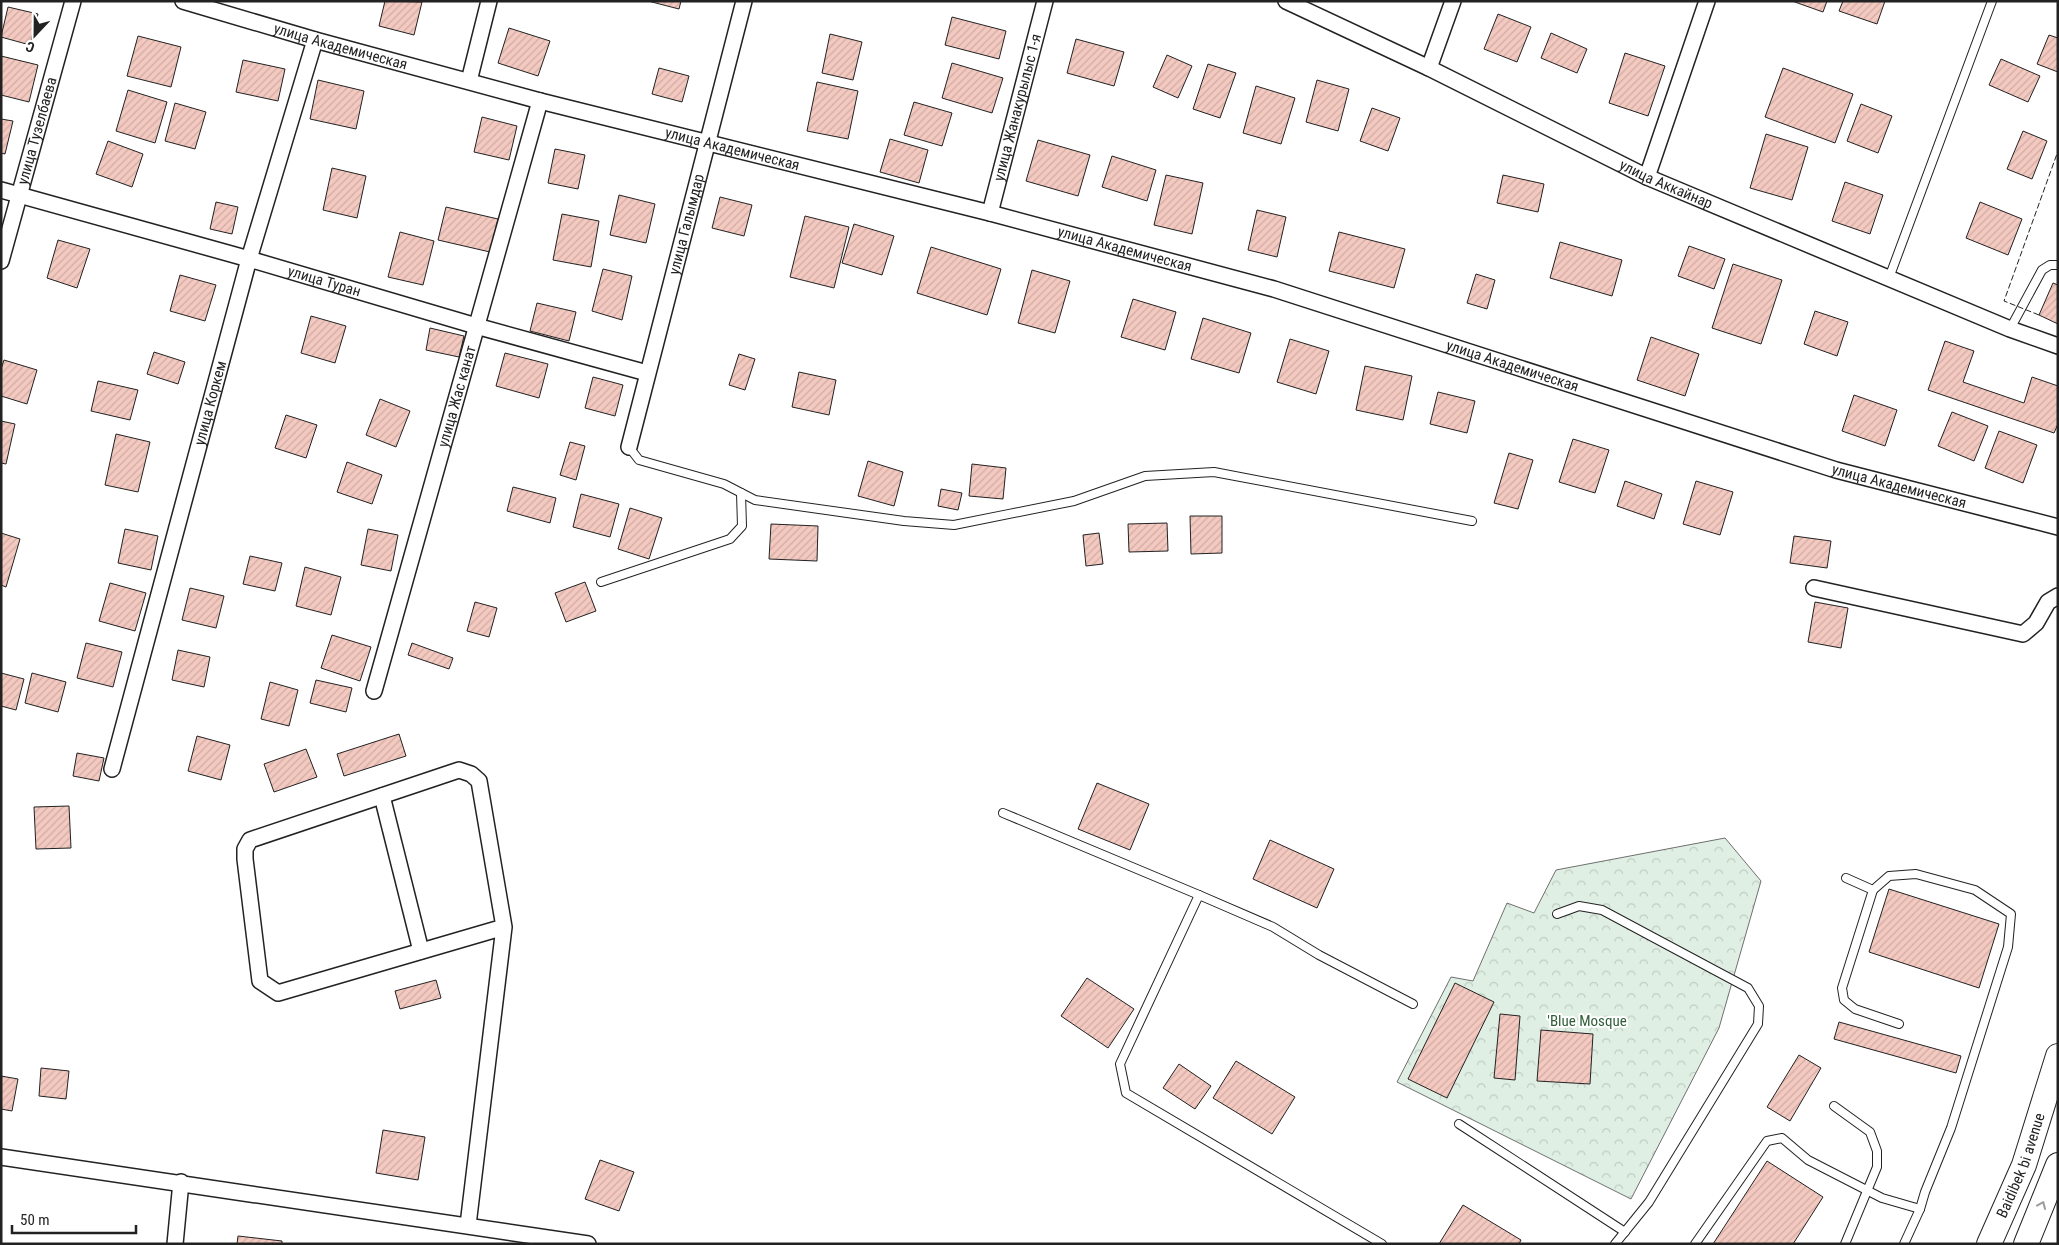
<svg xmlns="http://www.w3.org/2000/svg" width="2059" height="1245" viewBox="0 0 2059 1245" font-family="'Roboto Condensed',sans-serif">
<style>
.forest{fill:url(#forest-crowns);stroke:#6f6f6f}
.building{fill:url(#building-hatch);stroke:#222}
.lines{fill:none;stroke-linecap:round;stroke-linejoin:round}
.lane-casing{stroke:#222;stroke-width:10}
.street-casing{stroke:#222;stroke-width:18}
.primary-casing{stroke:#222;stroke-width:26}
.lane{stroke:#fff;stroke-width:8}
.street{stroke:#fff;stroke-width:15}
.primary{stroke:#fff;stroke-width:24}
.fence{stroke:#222;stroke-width:1;stroke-dasharray:6 2.5;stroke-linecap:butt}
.oneway{stroke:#9c9c9c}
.labels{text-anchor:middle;stroke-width:4;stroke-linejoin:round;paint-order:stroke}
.street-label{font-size:15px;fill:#222;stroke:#fff}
.park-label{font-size:15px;fill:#2f5e38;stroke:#fff}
</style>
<defs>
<pattern id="forest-crowns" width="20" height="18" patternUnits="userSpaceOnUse" patternTransform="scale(1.25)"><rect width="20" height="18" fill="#e0efe3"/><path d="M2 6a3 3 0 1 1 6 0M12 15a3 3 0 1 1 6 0" fill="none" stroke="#c0cdc2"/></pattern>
<pattern id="building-hatch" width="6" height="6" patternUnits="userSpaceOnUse" patternTransform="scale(1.25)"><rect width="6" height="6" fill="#f3c9c0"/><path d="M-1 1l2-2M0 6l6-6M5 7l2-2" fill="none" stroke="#d0aca5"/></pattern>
</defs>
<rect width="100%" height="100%" fill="#fff"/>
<polygon class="forest" points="1725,838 1761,881 1719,1028 1631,1199 1397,1082 1451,977 1473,981 1507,903 1534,913 1556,870"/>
<g class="building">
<polygon points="385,1 422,2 414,35 379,26"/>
<polygon points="648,1 681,1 679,9"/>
<polygon points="1792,1 1827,1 1823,12"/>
<polygon points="1843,1 1885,1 1877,24 1839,11"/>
<polygon points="8,7 38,14 30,45 1,37"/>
<polygon points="1498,14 1531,27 1517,62 1484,49"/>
<polygon points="952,17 1006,31 999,59 945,45"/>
<polygon points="509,28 550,41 538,76 498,63"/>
<polygon points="1551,33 1587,49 1577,73 1541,58"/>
<polygon points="830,34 862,42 853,80 822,73"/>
<polygon points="2049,35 2058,38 2058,72 2037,64"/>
<polygon points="138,36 181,47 171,87 127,76"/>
<polygon points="1076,39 1124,52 1114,86 1067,73"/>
<polygon points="1625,53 1665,66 1648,116 1609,103"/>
<polygon points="1167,55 1192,66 1178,98 1153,87"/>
<polygon points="1,56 38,65 29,102 1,95"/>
<polygon points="2001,59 2040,76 2028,102 1989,85"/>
<polygon points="243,60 285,69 278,101 236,92"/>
<polygon points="952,63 1003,78 992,113 942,98"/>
<polygon points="1208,64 1236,73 1220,118 1193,109"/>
<polygon points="659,68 689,76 682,102 652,94"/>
<polygon points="1783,68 1853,94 1835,143 1765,117"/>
<polygon points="318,80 364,91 356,129 310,119"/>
<polygon points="1317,80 1349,89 1338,131 1306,122"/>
<polygon points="817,82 858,91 848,139 807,131"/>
<polygon points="1256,86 1295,98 1281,144 1243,133"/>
<polygon points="128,90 167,102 155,143 116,131"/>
<polygon points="914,102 952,113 942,146 904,135"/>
<polygon points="175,103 206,112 195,149 165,141"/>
<polygon points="1861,104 1892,116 1878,153 1847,141"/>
<polygon points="1372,108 1400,118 1388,151 1360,141"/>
<polygon points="482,117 517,126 509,160 474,152"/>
<polygon points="1,119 13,121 5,154 1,153"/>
<polygon points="2023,131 2047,141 2032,179 2007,169"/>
<polygon points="1766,134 1808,147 1792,200 1750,188"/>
<polygon points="890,139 928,150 919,183 880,172"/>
<polygon points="1038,140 1090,155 1078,196 1026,181"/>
<polygon points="108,141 143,154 132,187 96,174"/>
<polygon points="555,149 585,155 578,189 548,183"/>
<polygon points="1112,156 1156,170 1147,201 1102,187"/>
<polygon points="332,168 366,176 357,218 323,210"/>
<polygon points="1166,175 1203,183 1192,234 1154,225"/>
<polygon points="1503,175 1544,184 1538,212 1497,203"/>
<polygon points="1845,182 1883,195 1870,234 1832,221"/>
<polygon points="619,195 655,204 646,243 610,235"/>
<polygon points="720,197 752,205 744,236 712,228"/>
<polygon points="216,202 238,207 232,234 210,229"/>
<polygon points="1980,202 2022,219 2008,255 1966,238"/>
<polygon points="446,207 498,219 490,252 438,240"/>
<polygon points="1257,210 1286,217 1277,257 1248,250"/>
<polygon points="562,214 599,221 591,267 553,260"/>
<polygon points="805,216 849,227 834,288 790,277"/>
<polygon points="854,224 894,236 882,275 842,263"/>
<polygon points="400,232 434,241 423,285 388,277"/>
<polygon points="1339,232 1405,249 1394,288 1329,271"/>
<polygon points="58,240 90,249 77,288 47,278"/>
<polygon points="1560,242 1622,260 1612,296 1550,278"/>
<polygon points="1689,246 1725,259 1714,289 1678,276"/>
<polygon points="931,247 1001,269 987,315 917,293"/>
<polygon points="1733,264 1782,280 1761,344 1712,328"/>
<polygon points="603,269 632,276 622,320 592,311"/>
<polygon points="1032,270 1070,281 1055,333 1018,323"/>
<polygon points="1476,274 1495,280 1487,309 1467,303"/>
<polygon points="180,275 216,285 205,321 170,311"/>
<polygon points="2053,283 2058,285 2058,324 2039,315"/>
<polygon points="1133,299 1176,312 1165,350 1121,337"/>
<polygon points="537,303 576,312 569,341 530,331"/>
<polygon points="1815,311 1848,322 1837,356 1804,344"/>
<polygon points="311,316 346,326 335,363 301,353"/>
<polygon points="1203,318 1251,333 1239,373 1191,359"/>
<polygon points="430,328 464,336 459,357 426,350"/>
<polygon points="1651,337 1699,354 1685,396 1637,380"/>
<polygon points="1290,339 1329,351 1316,394 1277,382"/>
<polygon points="1945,341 1974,351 1963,382 2024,403 2032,377 2058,386 2058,424 2054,433 1928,390"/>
<polygon points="154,352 185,362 178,384 147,374"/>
<polygon points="505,353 548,364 539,398 496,386"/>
<polygon points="739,354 755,359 745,390 729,385"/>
<polygon points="4,360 37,370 27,404 1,396 1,369"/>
<polygon points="1365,366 1412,376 1403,420 1356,410"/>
<polygon points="799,372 836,380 829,415 792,407"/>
<polygon points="593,377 623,385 615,416 585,408"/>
<polygon points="98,381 138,390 130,420 91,411"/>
<polygon points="1438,392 1475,401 1467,433 1430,424"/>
<polygon points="1854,395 1897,410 1885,446 1842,431"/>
<polygon points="380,399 410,411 396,447 366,435"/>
<polygon points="1952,412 1988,426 1974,461 1938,446"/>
<polygon points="286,415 317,425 306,458 275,448"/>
<polygon points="1,421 15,424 6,464 1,463"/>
<polygon points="1999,431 2037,445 2023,483 1985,468"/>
<polygon points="116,434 150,442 138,492 105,485"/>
<polygon points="1573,439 1609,450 1595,493 1559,482"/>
<polygon points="570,442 585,446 576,480 560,475"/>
<polygon points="1509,453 1533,460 1518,509 1494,503"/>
<polygon points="868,461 903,472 894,506 858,496"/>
<polygon points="347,462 382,475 372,504 337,492"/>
<polygon points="972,464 1006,468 1003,499 969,496"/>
<polygon points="1625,481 1662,494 1654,519 1617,506"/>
<polygon points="1696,481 1733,492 1720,535 1683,524"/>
<polygon points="513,487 556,498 550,523 507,511"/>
<polygon points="941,489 962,493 958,510 938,506"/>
<polygon points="581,494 619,504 610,537 573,527"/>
<polygon points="630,508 662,518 649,559 618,549"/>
<polygon points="1190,516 1222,516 1222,553 1191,554"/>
<polygon points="1167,523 1168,551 1129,552 1128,524"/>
<polygon points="771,524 818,526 817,561 769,559"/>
<polygon points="125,529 158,536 151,570 118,563"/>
<polygon points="368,529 398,535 391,571 361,565"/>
<polygon points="1,533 20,539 6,587 1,585"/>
<polygon points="1099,533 1103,564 1086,566 1083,535"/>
<polygon points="1794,536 1831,541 1827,568 1790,563"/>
<polygon points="250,556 282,563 275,591 243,584"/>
<polygon points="305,567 341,577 331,615 296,606"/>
<polygon points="585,582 596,611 566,622 555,593"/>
<polygon points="110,583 146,593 135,631 99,621"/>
<polygon points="190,588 224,596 216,628 182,620"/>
<polygon points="475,602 497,608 489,637 467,631"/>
<polygon points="1815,602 1848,608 1841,648 1808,642"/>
<polygon points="332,635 371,647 360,681 321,668"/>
<polygon points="86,643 122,652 113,687 77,678"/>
<polygon points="412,643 453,658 449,669 408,655"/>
<polygon points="178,650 210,657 204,687 172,680"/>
<polygon points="1,673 24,679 16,710 1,706"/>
<polygon points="32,673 66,682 58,712 25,703"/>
<polygon points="316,680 352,688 346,712 310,703"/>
<polygon points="270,682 298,690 289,726 261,719"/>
<polygon points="399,734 406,756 344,776 337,754"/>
<polygon points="197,736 230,745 221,780 188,771"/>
<polygon points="306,749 317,777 274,792 264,764"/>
<polygon points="77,753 104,758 99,781 73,776"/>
<polygon points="1097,783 1149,804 1130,850 1078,829"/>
<polygon points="69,806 71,848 36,849 34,807"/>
<polygon points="1270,840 1334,869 1317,908 1253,879"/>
<polygon points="1889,889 1999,924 1979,988 1869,952"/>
<polygon points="1087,978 1134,1009 1108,1048 1061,1016"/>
<polygon points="436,980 441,998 400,1009 395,991"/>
<polygon points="1455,983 1494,1002 1447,1098 1408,1079"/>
<polygon points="1500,1014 1520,1016 1515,1080 1494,1078"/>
<polygon points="1839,1022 1961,1056 1956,1073 1834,1039"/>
<polygon points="1541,1030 1593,1034 1590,1084 1537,1081"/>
<polygon points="1799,1055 1821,1068 1790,1121 1767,1107"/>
<polygon points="1236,1061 1295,1097 1272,1134 1213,1098"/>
<polygon points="1179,1064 1211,1086 1195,1109 1163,1088"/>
<polygon points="41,1068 69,1071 66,1099 39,1096"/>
<polygon points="1,1076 18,1079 12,1111 1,1109"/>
<polygon points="383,1130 425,1137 418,1180 376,1173"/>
<polygon points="600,1160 634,1172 619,1211 585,1199"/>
<polygon points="1767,1161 1823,1197 1793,1244 1713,1244"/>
<polygon points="1463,1205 1521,1240 1519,1244 1439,1244"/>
<polygon points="238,1236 282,1241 282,1244 237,1244"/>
</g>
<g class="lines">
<defs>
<g id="lane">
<polyline points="1889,278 1992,1"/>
<polyline points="2010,329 2042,270 2050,265 2058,265"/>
<polyline points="629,447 639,460 724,484 755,500 904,521 954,525 1074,501 1145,476 1214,472 1472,521"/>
<polyline points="601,582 730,539 742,526 741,493"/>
<polyline points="1003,813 1199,895"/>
<polyline points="1846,878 1873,890 1889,876 1916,874 1975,890 2011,914 2008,947 1951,1128 1925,1192 1920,1209 1904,1244"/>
<polyline points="1873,890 1842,988 1844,1000 1855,1009 1899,1024"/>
<polyline points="1557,914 1579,906 1602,910 1748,988 1759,1006 1758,1024 1649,1202 1615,1244"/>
<polyline points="1834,1106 1870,1132 1877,1151 1877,1167 1845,1244"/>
<polyline points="1459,1124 1625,1232"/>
<polyline points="1382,1244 1126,1093 1120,1064 1199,895 1273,927 1319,955 1413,1004"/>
<polyline points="1695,1244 1767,1141 1782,1138 1808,1160 1882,1198 1920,1209"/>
</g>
<g id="street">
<path id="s1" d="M183 1 315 40 540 101 990 213 1274 289 1836 470 2058 527"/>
<path id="s2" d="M1286 1 1429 68 1647 177 2010 329 2058 346"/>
<polyline points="1429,68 1453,1"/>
<polyline points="469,81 489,1"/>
<polyline points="1647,177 1707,1"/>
<path id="s3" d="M1 190 249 259 476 326 647 373"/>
<path id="s4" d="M990 213 1045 1"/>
<path id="s5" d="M1 261 73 1"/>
<path id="s6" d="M629 447 744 1"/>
<polyline points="1814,588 2023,634 2036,623 2048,602 2058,596"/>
<path id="s7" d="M374 691 540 101"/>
<path id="s8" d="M112 769 249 259 315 40"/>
<polyline points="382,796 421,951"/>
<polyline points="1,1157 588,1244"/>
<polyline points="468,1225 504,927 479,781 471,774 459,770 250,840 245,849 245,859 260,981 278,993 504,927"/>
<polyline points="175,1244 181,1182"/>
</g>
<g id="primary">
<path id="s9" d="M1989 1244 2024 1165 2058 1056"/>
<polyline points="2026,1244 2058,1165"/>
</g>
</defs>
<use href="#lane" class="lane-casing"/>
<use href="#street" class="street-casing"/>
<use href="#primary" class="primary-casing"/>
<use href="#lane" class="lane"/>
<use href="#street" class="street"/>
<use href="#primary" class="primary"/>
<polyline class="fence" points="2039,315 2004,301 2058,151"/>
</g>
<defs><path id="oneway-chevron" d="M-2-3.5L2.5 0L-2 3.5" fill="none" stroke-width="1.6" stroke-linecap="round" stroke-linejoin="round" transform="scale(1.25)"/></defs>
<use class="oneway" href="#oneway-chevron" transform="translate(2042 1205) rotate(-67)"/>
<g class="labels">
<g class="street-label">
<text dy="5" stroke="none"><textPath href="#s1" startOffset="164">улица Академическая</textPath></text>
<text dy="5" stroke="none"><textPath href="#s4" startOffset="109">улица Жанакурылыс 1-я</textPath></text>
<text dy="5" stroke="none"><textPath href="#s5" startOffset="135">улица Тузелбаева</textPath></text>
<text dy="5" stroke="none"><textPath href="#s1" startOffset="569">улица Академическая</textPath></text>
<text dy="5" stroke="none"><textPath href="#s2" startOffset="422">улица Аккайнар</textPath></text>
<text dy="5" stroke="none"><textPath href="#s6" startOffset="230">улица Галымдар</textPath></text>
<text dy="5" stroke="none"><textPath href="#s1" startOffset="974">улица Академическая</textPath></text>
<text dy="5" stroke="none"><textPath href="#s3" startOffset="336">улица Туран</textPath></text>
<text dy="5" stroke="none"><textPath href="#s1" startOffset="1379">улица Академическая</textPath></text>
<text dy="5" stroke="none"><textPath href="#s7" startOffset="306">улица Жас канат</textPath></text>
<text dy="5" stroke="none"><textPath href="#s8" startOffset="379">улица Коркем</textPath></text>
<text dy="5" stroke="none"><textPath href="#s1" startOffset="1784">улица Академическая</textPath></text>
<text dy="5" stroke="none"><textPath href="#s9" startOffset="85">Baidibek bi avenue</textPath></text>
</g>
<g class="park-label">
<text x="1587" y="1026">'Blue Mosque</text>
</g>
</g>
<rect width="2059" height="1245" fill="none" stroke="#222222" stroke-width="5"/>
<g transform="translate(35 35) rotate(202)" stroke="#ffffff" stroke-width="4" paint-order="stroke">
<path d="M0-4L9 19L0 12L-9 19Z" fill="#222222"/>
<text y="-8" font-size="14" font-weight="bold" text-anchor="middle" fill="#222222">С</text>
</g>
<path d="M12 1225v8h124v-8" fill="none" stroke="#222222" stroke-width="2.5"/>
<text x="20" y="1225" font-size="15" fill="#222222" stroke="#ffffff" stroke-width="4" paint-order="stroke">50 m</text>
</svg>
